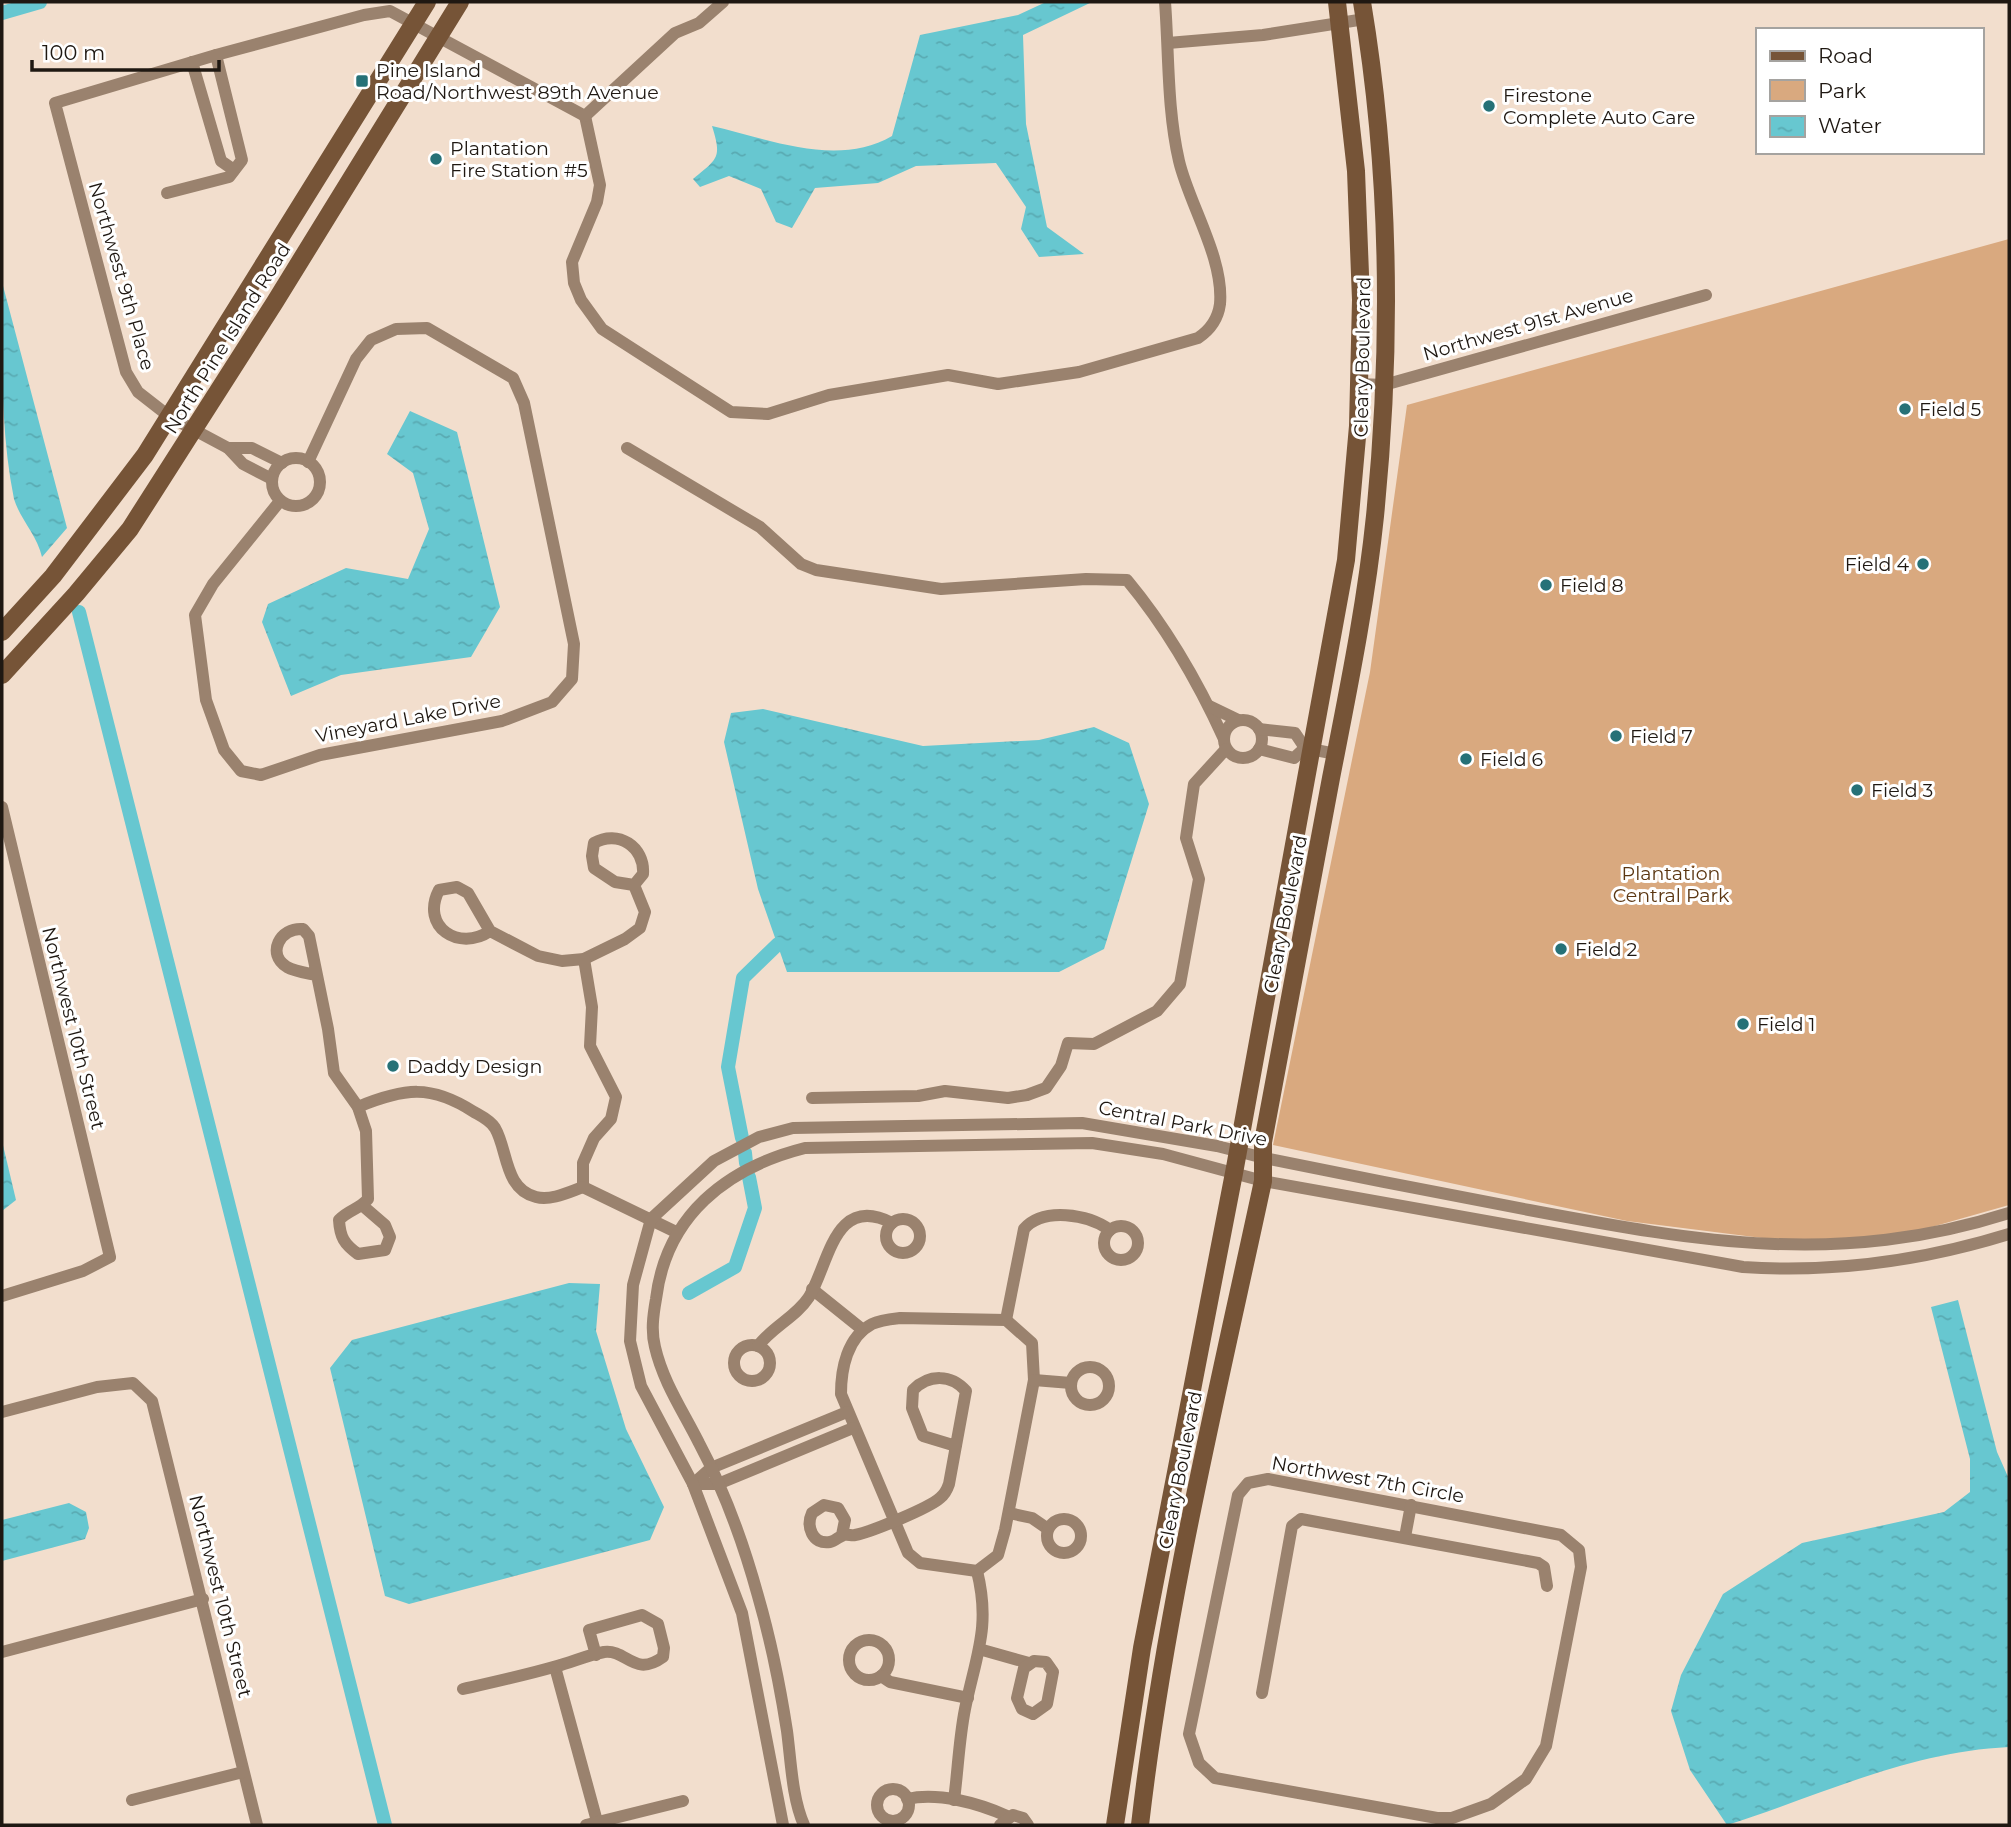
<svg xmlns="http://www.w3.org/2000/svg" width="2011" height="1827" viewBox="0 0 2011 1827" font-family="Montserrat,sans-serif">
<style>
.green{fill:#d9a97f}
.water{fill:url(#water-ripples)}
.lines{fill:none;stroke-linecap:round;stroke-linejoin:round}
.canal{stroke:#67c7d0;stroke-width:14}
.street{stroke:#9a826e;stroke-width:12}
.secondary{stroke:#765437;stroke-width:18}
.poi-dot{fill:#267177;stroke:#fff;stroke-width:2.5}
.labels{text-anchor:middle;stroke-width:6;stroke-linejoin:round;paint-order:stroke}
.poi-label{font-size:19px;fill:#1f1812;stroke:#fff;text-anchor:start}
.street-label{font-size:19px;fill:#1f1812;stroke:#fff}
.park-label{font-size:19px;fill:#5b3611;stroke:#fff}
</style>
<defs>
<pattern id="water-ripples" width="26" height="14" patternUnits="userSpaceOnUse" patternTransform="scale(1.75)"><rect width="26" height="14" fill="#67c7d0"/><path d="M2 4q2-2 4 0t4 0M15 11q2-2 4 0t4 0" fill="none" stroke="#59aab2"/></pattern>
</defs>
<rect width="100%" height="100%" fill="#f2decd"/>
<polygon class="green" points="2009,239 2009,1205 1907,1234 1793,1242 1627,1221 1273,1145 1370,672 1407,405"/>
<g class="water">
<path d="M1046 2H1092L1023 35 1026 124 1047 227 1084 254 1039 257 1021 229 1026 207 996 163 916 166 878 183 815 188 792 228 776 222 761 189 729 176 700 187 693 179C718 158 722 158 712 126 769 139 837 168 892 136L920 35 1018 15Z"/>
<path d="M2 282 67 528 42 557C37 535 20 519 14 499 0 430 2 353 2 282Z"/>
<polygon points="410,411 457,432 500,607 471,657 341,675 291,696 262,622 268,604 346,568 408,579 429,529 413,473 387,454"/>
<polygon points="763,709 923,746 1039,740 1094,727 1129,743 1149,804 1104,949 1059,972 787,972 758,889 724,742 731,713"/>
<polygon points="2,1141 16,1200 2,1211"/>
<polygon points="569,1283 600,1284 596,1331 626,1429 664,1507 650,1540 409,1604 385,1596 330,1368 352,1340"/>
<path d="M1958 1300 1997 1452 2009 1479V1747C1907 1752 1822 1795 1727 1825L1690 1770 1671 1711 1681 1675 1723 1594 1802 1543 1944 1512 1970 1492V1459L1931 1307Z"/>
<polygon points="69,1503 86,1512 89,1528 85,1539 2,1561 2,1520"/>
</g>
<g class="lines">
<g class="canal">
<polyline points="2,13 40,2"/>
<polyline points="79,612 385,1825"/>
<polyline points="742,1138 728,1067 743,978 778,944"/>
<polyline points="745,1153 746,1163"/>
<polyline points="689,1293 735,1267 755,1208 749,1177"/>
</g>
<g class="street">
<polyline points="1168,43 1263,35 1365,19"/>
<polyline points="192,62 221,161 234,170"/>
<path d="M585 116 600 185 597 202 572 262 574 283 581 300 602 329 731 412 768 414 829 395 948 375 998 384 1079 372 1198 338C1210 330 1218 319 1220 304 1224 258 1189 204 1179 161 1167 109 1169 54 1165 2"/>
<polyline points="167,193 229,177 242,160 216,55"/>
<polyline points="1359,384 1384,385 1706,295"/>
<polyline points="228,448 252,448 282,463"/>
<path d="M627 448 760 527 801 564 816 570 941 589 1086 579 1127 580C1167 628 1198 682 1224 739"/>
<circle cx="296" cy="482" r="24"/>
<polyline points="272,479 243,464 228,448 170,417 138,392 126,372 55,103 216,55 364,15 390,11 585,116 675,33 699,23 723,2"/>
<polyline points="280,501 213,584 195,615 206,700 224,750 241,771 261,775 320,755 502,721 552,702 572,679 574,644 524,403 513,378 427,328 396,329 371,340 356,359 308,462"/>
<polyline points="1209,706 1238,720"/>
<circle cx="1243" cy="739" r="19"/>
<polyline points="1259,729 1295,733 1305,748 1336,754"/>
<polyline points="1259,749 1294,758 1305,748"/>
<polyline points="2,807 110,1257 83,1271 2,1296"/>
<path d="M490 931C459 952 420 927 439 890L457 887 468 893 490 931 538 956 562 961 584 959 625 939 640 928 645 912 634 885 643 874C645 847 618 829 594 843L592 856 594 868 615 882 634 885"/>
<path d="M315 975C306 973 294 971 287 967 266 954 280 927 303 929L309 936 328 1029 334 1073 358 1107 366 1131 368 1199C360 1209 348 1210 339 1220 340 1237 344 1244 358 1254L385 1250 390 1237 385 1225 363 1206"/>
<polyline points="812,1098 918,1096 945,1091 1008,1098 1027,1095 1046,1088 1061,1066 1068,1043 1094,1044 1157,1011 1180,984 1199,879 1186,838 1194,784 1226,749"/>
<path d="M358 1107C404 1088 431 1084 474 1112 481 1116 490 1120 495 1128 508 1150 504 1189 536 1197 551 1201 569 1192 583 1187"/>
<polyline points="583,1187 583,1163 594,1138 611,1119 616,1097 590,1046 592,1007 584,959"/>
<polyline points="583,1187 676,1232"/>
<circle cx="903" cy="1236" r="17"/>
<circle cx="1121" cy="1243" r="17"/>
<polyline points="812,1289 863,1330"/>
<path d="M900 1318 1006 1320 1032 1343 1034 1380 1005 1530 998 1555 977 1571 920 1563 908 1553 841 1394C841 1369 847 1337 872 1324 880 1320 891 1319 900 1318Z"/>
<path d="M1006 1320 1024 1229C1043 1207 1088 1214 1110 1230"/>
<circle cx="752" cy="1363" r="18"/>
<path d="M758 1346C772 1327 796 1317 809 1297 829 1264 834 1193 892 1223"/>
<circle cx="1090" cy="1386" r="19"/>
<polyline points="1034,1380 1071,1383"/>
<polyline points="2,1412 97,1387 133,1383 152,1401 257,1825"/>
<polygon points="1268,1479 1561,1535 1579,1550 1581,1567 1546,1746 1526,1779 1491,1804 1452,1818 1437,1818 1215,1778 1199,1763 1189,1734 1238,1495 1248,1483"/>
<polyline points="693,1484 711,1468 847,1412"/>
<polyline points="693,1484 718,1484 853,1428"/>
<polyline points="1009,1513 1032,1518 1048,1529"/>
<circle cx="1064" cy="1536" r="17"/>
<path d="M842 1535 845 1520 838 1508 824 1505 812 1513C806 1526 812 1545 830 1542 836 1541 839 1536 844 1535 848 1534 852 1536 855 1535 871 1532 929 1508 940 1498 945 1494 947 1490 949 1484L966 1391C951 1374 929 1374 913 1390L912 1408 923 1436 956 1446"/>
<polyline points="1405,1537 1411,1505"/>
<circle cx="869" cy="1660" r="20"/>
<polyline points="979,1649 1029,1663"/>
<polyline points="2,1652 203,1599"/>
<polygon points="1034,1661 1046,1662 1053,1672 1047,1704 1033,1714 1022,1709 1017,1698 1024,1668"/>
<polyline points="555,1667 598,1825"/>
<polyline points="881,1676 890,1682 968,1698"/>
<path d="M463 1689C494 1682 526 1675 557 1666 572 1662 588 1655 604 1652 627 1649 634 1678 663 1657L664 1648 658 1624 642 1615 589 1630 596 1655"/>
<polyline points="1262,1693 1292,1526 1301,1519 1538,1563 1544,1567 1547,1586"/>
<circle cx="893" cy="1805" r="16"/>
<path d="M907 1799C938 1792 978 1803 1007 1816"/>
<polyline points="132,1800 243,1772"/>
<path d="M954 1800C958 1770 959 1739 965 1709 976 1655 991 1627 977 1571"/>
<polyline points="586,1825 683,1801"/>
<path d="M783 1825 742 1613 693 1484 641 1386 630 1341 633 1285 651 1219 714 1161 759 1137 793 1128 1082 1123 1217 1146 1264 1158C1352 1176 1441 1193 1529 1210 1700 1242 1839 1267 2009 1213"/>
<path d="M804 1825C792 1798 791 1761 787 1731 780 1686 771 1641 758 1596 744 1545 724 1490 699 1443 683 1411 663 1382 655 1347 651 1331 653 1316 656 1299 666 1216 726 1168 805 1148L1092 1143 1163 1154 1263 1181 1743 1267C1834 1273 1922 1261 2009 1234"/>
<polyline points="1000,1825 1013,1815 1023,1818 1028,1825"/>
</g>
<g class="secondary">
<polyline points="2,632 53,576 145,455 427,2"/>
<polyline points="2,675 76,594 130,529 275,302 460,2"/>
<polyline points="1115,1825 1142,1648 1234,1173 1346,560 1358,426 1361,300 1356,171 1337,2"/>
<path d="M1140 1825C1165 1608 1217 1395 1263 1181V1142C1286 1021 1309 900 1331 778 1348 691 1366 604 1375 516 1392 346 1390 170 1362 2"/>
</g>
</g>
<g class="poi-dot">
<rect x="355" y="74" width="14" height="14" rx="3.5"/>
<circle cx="1489" cy="106" r="7"/>
<circle cx="436" cy="159" r="7"/>
<circle cx="1905" cy="409" r="7"/>
<circle cx="1923" cy="564" r="7"/>
<circle cx="1546" cy="585" r="7"/>
<circle cx="1616" cy="736" r="7"/>
<circle cx="1466" cy="759" r="7"/>
<circle cx="1857" cy="790" r="7"/>
<circle cx="1561" cy="949" r="7"/>
<circle cx="1743" cy="1024" r="7"/>
<circle cx="393" cy="1066" r="7"/>
</g>
<g class="labels">
<g class="poi-label">
<text x="376" y="77">Pine Island<tspan x="376" dy="22">Road/Northwest 89th Avenue</tspan></text>
<text x="1503" y="102">Firestone<tspan x="1503" dy="22">Complete Auto Care</tspan></text>
<text x="450" y="155">Plantation<tspan x="450" dy="22">Fire Station #5</tspan></text>
<text x="1919" y="416">Field 5</text>
<text x="1909" y="571" text-anchor="end">Field 4</text>
<text x="1560" y="592">Field 8</text>
<text x="1630" y="743">Field 7</text>
<text x="1480" y="766">Field 6</text>
<text x="1871" y="797">Field 3</text>
<text x="1575" y="956">Field 2</text>
<text x="1757" y="1031">Field 1</text>
<text x="407" y="1073">Daddy Design</text>
</g>
<g class="street-label">
<text transform="translate(122 276) rotate(74)" y="7">Northwest 9th Place</text>
<text transform="translate(1528 324) rotate(-16)" y="7">Northwest 91st Avenue</text>
<text transform="translate(227 338) rotate(-58)" y="7">North Pine Island Road</text>
<text transform="translate(1362 357) rotate(-89)" y="7">Cleary Boulevard</text>
<text transform="translate(408 718) rotate(-11)" y="7">Vineyard Lake Drive</text>
<text transform="translate(1285 914) rotate(-79)" y="7">Cleary Boulevard</text>
<text transform="translate(74 1028) rotate(76)" y="7">Northwest 10th Street</text>
<text transform="translate(1183 1123) rotate(11)" y="7">Central Park Drive</text>
<text transform="translate(1180 1470) rotate(-79)" y="7">Cleary Boulevard</text>
<text transform="translate(1368 1479) rotate(10)" y="7">Northwest 7th Circle</text>
<text transform="translate(221 1596) rotate(76)" y="7">Northwest 10th Street</text>
</g>
<g class="park-label">
<text x="1671" y="880">Plantation<tspan x="1671" dy="22">Central Park</tspan></text>
</g>
</g>
<rect width="2011" height="1827" fill="none" stroke="#1f1812" stroke-width="7"/>
<rect x="1756" y="28" width="228" height="126" fill="#ffffff" stroke="#a5a3a0" stroke-width="2"/>
<rect x="1770" y="51" width="35" height="10" fill="#765437" stroke="#a5a3a0" stroke-width="2"/>
<text x="1818" y="63" font-size="21" fill="#1f1812">Road</text>
<rect x="1770" y="80" width="35" height="21" fill="#d9a97f" stroke="#a5a3a0" stroke-width="2"/>
<text x="1818" y="98" font-size="21" fill="#1f1812">Park</text>
<rect x="1770" y="116" width="35" height="21" fill="url(#water-ripples)" stroke="#a5a3a0" stroke-width="2"/>
<text x="1818" y="133" font-size="21" fill="#1f1812">Water</text>
<path d="M32 60v10h187v-10" fill="none" stroke="#1f1812" stroke-width="3.5"/>
<text x="42" y="60" font-size="21" fill="#1f1812" stroke="#ffffff" stroke-width="5" paint-order="stroke">100 m</text>
</svg>
